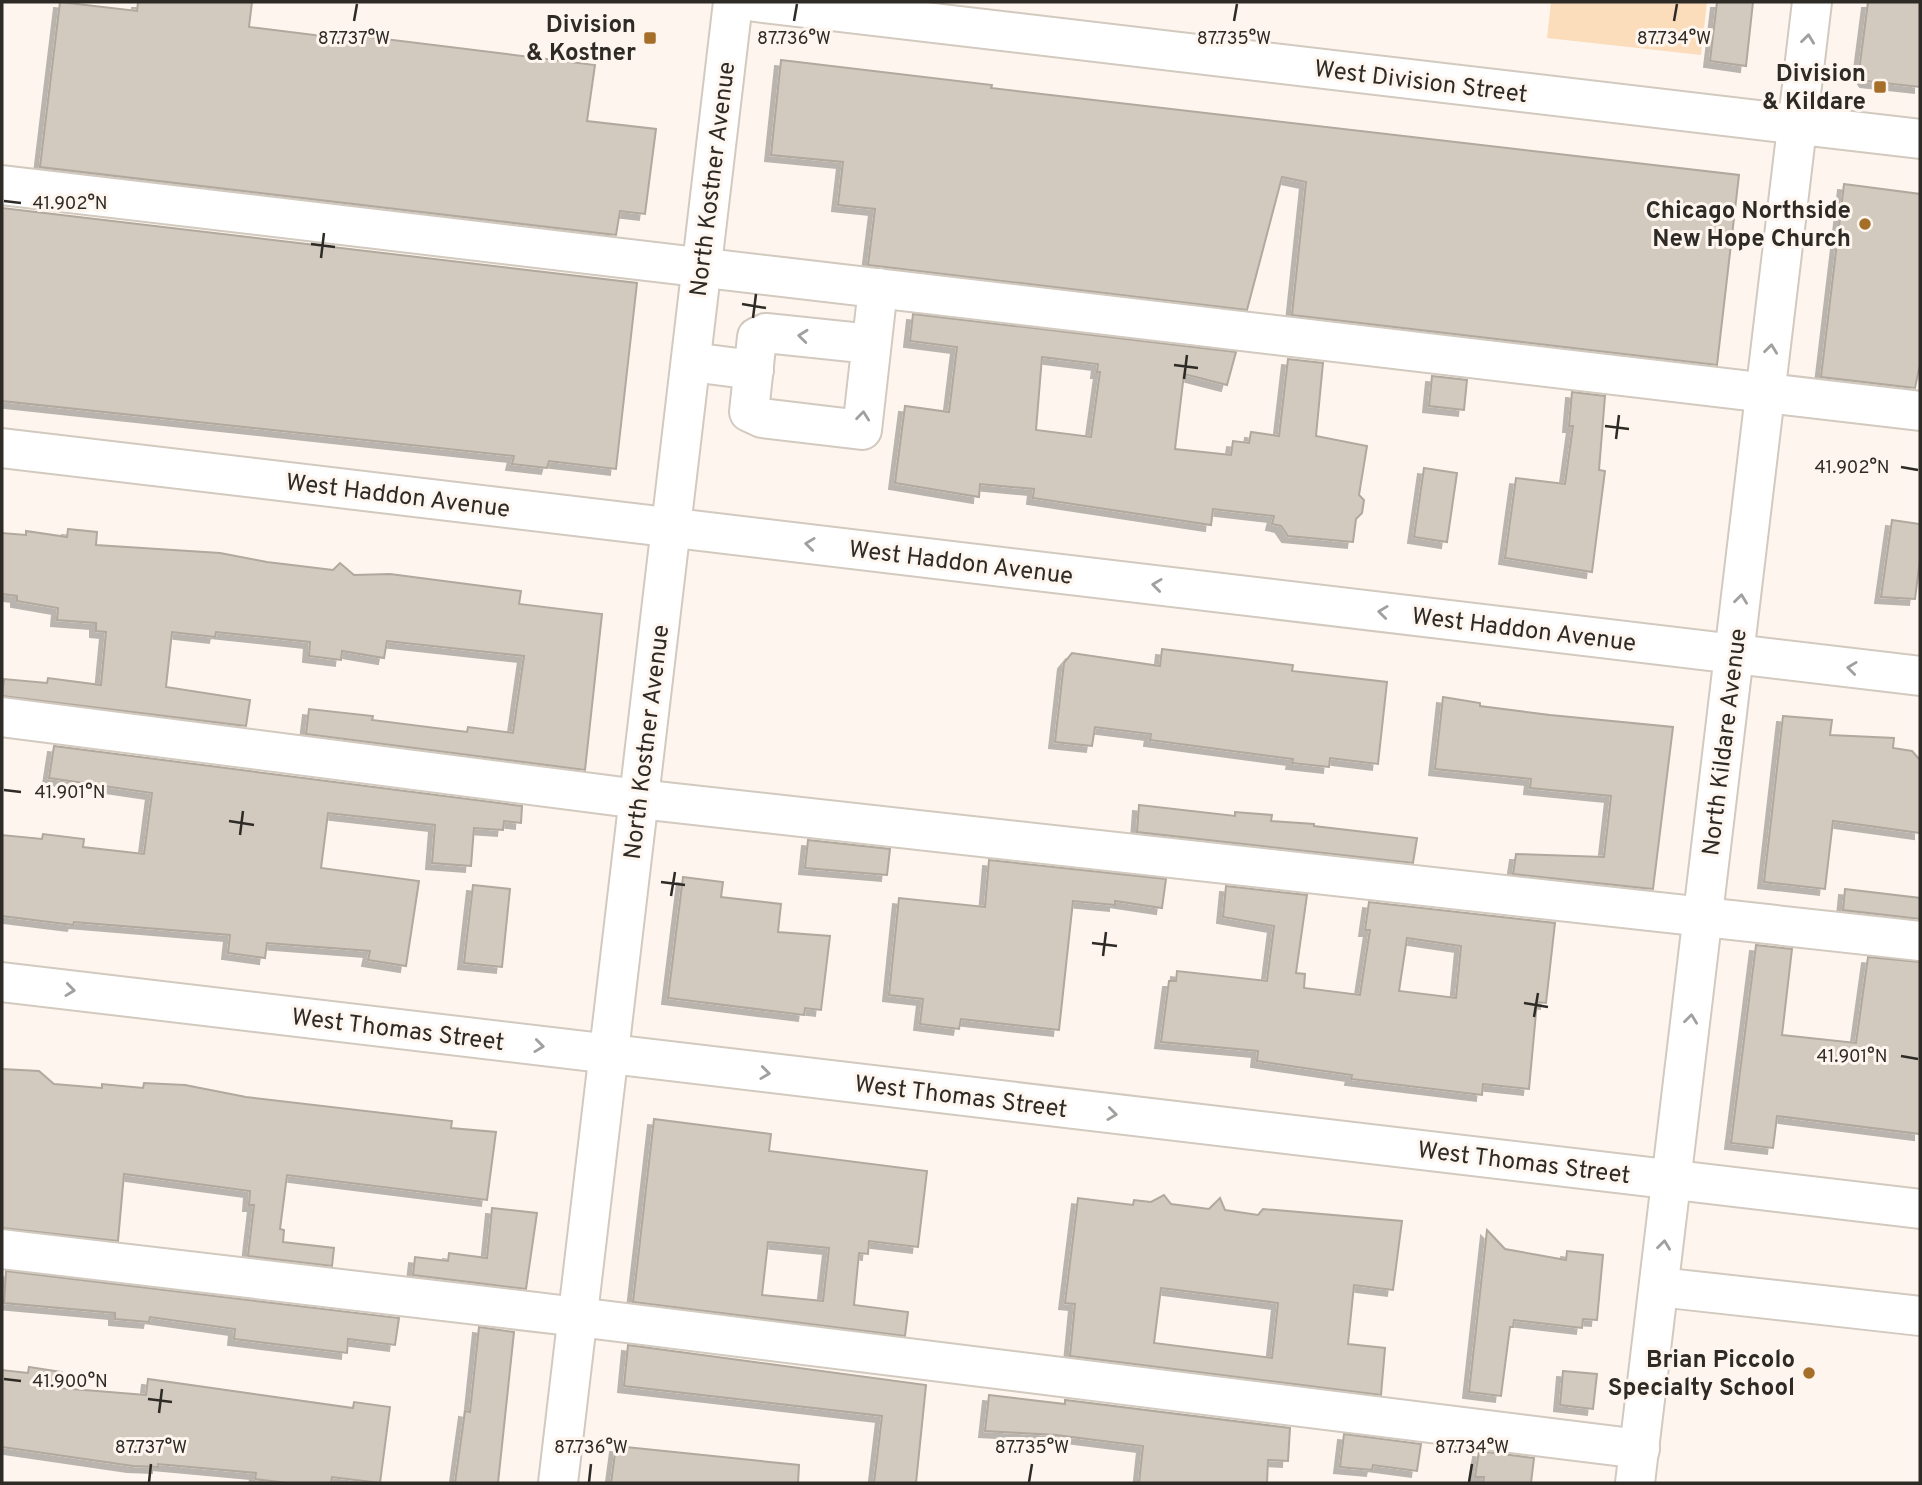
<svg xmlns="http://www.w3.org/2000/svg" width="1922" height="1485" viewBox="0 0 1922 1485" font-family="Overpass,sans-serif">
<style>
.green{fill:#fbdcbb}
.building{fill:#d2c9bf;stroke:#b1a89e;stroke-width:2;fill-rule:evenodd;filter:url(#shadow)}
.lines{fill:none;stroke-linecap:round;stroke-linejoin:round}
.minor-casing{stroke:#d2c9bf;stroke-width:42}
.major-casing{stroke:#d2c9bf;stroke-width:42}
.minor{stroke:#fff;stroke-width:38}
.major{stroke:#fff;stroke-width:38}
.oneway{stroke:#a1a09e}
.ticks{fill:none;stroke:#2e2b27;stroke-width:2.5}
.poi-dot{fill:#a56e29;stroke:#fef6ee;stroke-width:2.5}
.labels{text-anchor:middle;stroke-width:6;stroke-linejoin:round;paint-order:stroke}
.poi-label{font-size:24px;font-weight:bold;fill:#2e2b27;stroke:#fef6ee;text-anchor:end}
.street-label{font-size:24px;fill:#2e2b27;stroke:#fef6ee}
.ticks-label{font-size:18px;text-anchor:middle;fill:#2e2b27;stroke:#fef6ee;stroke-width:6;stroke-linejoin:round;paint-order:stroke}
</style>
<defs>
<filter id="shadow"><feDropShadow dx="-6" dy="6" stdDeviation="0" flood-color="#0004"/></filter>
</defs>
<rect width="100%" height="100%" fill="#fef6ee"/>
<polygon class="green" points="1551,2 1707,2 1701,55 1547,38"/>
<g class="building">
<polygon points="60,2 137,11 138,2 252,2 249,27 322,36 328,32 595,65 587,121 656,129 645,214 620,211 616,235 40,167"/>
<polygon points="1717,2 1753,2 1746,66 1710,61"/>
<polygon points="1868,2 1920,2 1920,87 1866,81 1859,71"/>
<polygon points="781,60 992,85 991,88 1739,175 1717,365 1292,315 1306,182 1282,177 1247,310 868,265 875,209 838,205 843,162 771,155"/>
<polygon points="1844,184 1920,194 1920,364 1915,388 1821,377"/>
<polygon points="2,208 637,283 616,469 549,461 547,468 512,464 514,456 2,401"/>
<path d="M913 314 1236 352 1227 385 1184 374 1175 449 1231 455 1233 441 1249 443 1251 432 1279 436 1288 359 1323 363 1316 436 1367 446 1359 495 1364 500 1362 513 1356 519 1353 542 1288 536 1281 526 1272 524 1274 516 1213 509 1211 525 1033 498 1034 489 980 484 979 497 895 483 905 406 949 412 957 347 910 341ZM1042 357 1098 364 1097 372H1100L1091 437 1036 430Z"/>
<polygon points="1432,376 1467,380 1464,410 1429,406"/>
<polygon points="1572,392 1605,396 1599,470 1605,471 1592,572 1505,558 1516,478 1565,484 1573,426 1569,426"/>
<polygon points="1424,468 1457,473 1447,542 1414,537"/>
<polygon points="1892,520 1920,524 1920,560 1915,599 1881,597"/>
<polygon points="68,529 97,532 96,545 220,553 267,562 333,570 340,563 354,575 390,574 521,591 519,604 602,614 585,770 306,734 309,709 373,716 372,720 467,732 468,727 513,733 524,656 387,641 384,658 342,651 341,660 309,656 310,642 216,632 215,637 172,632 166,687 250,700 246,726 2,696 4,679 47,683 48,678 101,685 106,632 96,631 96,623 57,620 58,608 17,601 17,596 2,594 2,533 26,535 26,531 67,537"/>
<polygon points="1162,649 1293,665 1292,671 1387,682 1378,764 1330,758 1329,767 1292,763 1293,759 1150,740 1151,734 1095,727 1092,746 1055,742 1064,663 1072,653 1160,666"/>
<polygon points="1443,697 1480,703 1480,706 1550,715 1673,727 1653,889 1513,874 1516,854 1604,857 1611,796 1530,788 1531,779 1435,769"/>
<polygon points="1783,716 1832,720 1830,735 1894,738 1893,748 1912,751 1920,760 1920,833 1833,821 1825,889 1764,882"/>
<polygon points="54,746 522,806 521,823 504,821 503,830 474,828 471,866 432,863 435,825 328,813 321,868 419,881 406,966 368,960 370,951 267,943 265,958 228,953 230,935 74,922 73,925 2,916 2,835 42,839 43,834 84,839 83,847 144,854 152,793 49,778"/>
<polygon points="1139,805 1235,816 1235,812 1272,815 1271,821 1314,824 1314,826 1417,838 1413,863 1137,832"/>
<polygon points="808,840 890,849 887,875 805,868"/>
<polygon points="989,860 1166,879 1162,908 1115,901 1115,905 1073,901 1059,1030 961,1019 959,1029 920,1024 923,999 889,995 899,898 985,907"/>
<polygon points="683,877 723,882 721,897 781,904 778,932 830,936 821,1010 805,1008 804,1015 668,998"/>
<polygon points="473,885 510,889 502,967 464,963"/>
<path d="M1226 886 1307 895 1296 973 1305 974 1304 988 1360 995 1370 930H1365L1369 902 1555 923 1546 1003 1537 1002 1529 1089 1483 1084 1482 1095 1351 1079 1352 1075 1257 1061 1258 1051 1161 1042 1169 981H1176L1177 971 1267 981 1274 926 1223 917ZM1407 938 1461 946 1456 998 1399 991Z"/>
<polygon points="1845,889 1920,898 1920,919 1843,910"/>
<polygon points="1756,945 1792,949 1782,1035 1856,1043 1868,957 1920,962 1920,1134 1777,1116 1773,1148 1731,1143"/>
<polygon points="2,1069 39,1071 54,1084 102,1088 102,1084 143,1088 144,1083 185,1085 246,1097 452,1121 451,1128 496,1132 487,1200 287,1175 280,1229 284,1230 283,1242 334,1248 332,1266 248,1256 254,1205 249,1205 250,1191 124,1174 118,1241 2,1228"/>
<path d="M654 1119 771 1134 769 1151 927 1171 918 1247 869 1241 868 1254 859 1253 854 1305 908 1312 905 1336 633 1302ZM768 1242 829 1248 823 1301 762 1295Z"/>
<path d="M1164 1195 1171 1204 1209 1209 1220 1198 1225 1210 1258 1215 1263 1209 1402 1221 1393 1290 1354 1285 1348 1344 1385 1348 1381 1395 1070 1356 1075 1304 1065 1303 1078 1198 1133 1205 1134 1200 1151 1202ZM1161 1288 1278 1303 1272 1358 1154 1343Z"/>
<polygon points="492,1208 537,1213 526,1289 413,1275 415,1257 448,1261 449,1253 487,1258"/>
<polygon points="1487,1230 1505,1249 1566,1260 1567,1251 1603,1255 1597,1320 1583,1319 1582,1328 1514,1320 1513,1327 1510,1327 1501,1396 1469,1392"/>
<polygon points="6,1271 399,1318 395,1345 348,1339 347,1353 234,1339 235,1329 150,1317 149,1322 115,1319 115,1313 4,1303"/>
<polygon points="479,1327 514,1332 498,1483 455,1483 465,1411 470,1412"/>
<polygon points="628,1345 926,1385 916,1483 874,1483 882,1416 624,1386"/>
<polygon points="29,1367 62,1372 60,1388 146,1395 148,1379 353,1408 354,1402 390,1407 380,1483 332,1477 331,1483 287,1483 255,1479 256,1473 158,1464 158,1467 133,1466 2,1447 2,1370 28,1373"/>
<polygon points="1563,1371 1597,1374 1593,1409 1560,1405"/>
<polygon points="989,1395 1065,1404 1065,1400 1290,1428 1288,1461 1268,1460 1267,1483 1139,1483 1143,1446 1056,1435 985,1431"/>
<polygon points="1344,1434 1421,1444 1417,1471 1373,1465 1372,1470 1340,1467"/>
<polygon points="616,1446 799,1465 798,1483 611,1483"/>
<polygon points="1479,1451 1534,1458 1531,1483 1483,1483 1484,1477 1475,1477"/>
</g>
<g class="lines">
<defs>
<g id="minor">
<polyline points="2,185 1920,411"/>
<polyline points="871,344 766,333 757,337 749,412 762,418 862,430 878,288"/>
<polyline points="691,362 754,370"/>
<polyline points="2,448 1920,676"/>
<polyline points="2,717 639,799 1920,941"/>
<polyline points="2,982 1920,1209"/>
<polyline points="2,1249 578,1317 1640,1449"/>
<polyline points="1659,1287 1920,1316"/>
<polyline points="558,1483 733,2"/>
<polyline points="1635,1483 1812,2"/>
</g>
<polyline id="major" points="755,2 1920,139"/>
</defs>
<use href="#minor" class="minor-casing"/>
<use href="#major" class="major-casing"/>
<use href="#minor" class="minor"/>
<use href="#major" class="major"/>
</g>
<defs><path id="oneway-chevron" d="M-2-3.5L2.5 0L-2 3.5" fill="none" stroke-width="1.6" stroke-linecap="round" stroke-linejoin="round" transform="scale(1.75)"/></defs>
<g class="oneway">
<use href="#oneway-chevron" transform="translate(1808 39) rotate(-83)"/>
<use href="#oneway-chevron" transform="translate(803 336) rotate(-174)"/>
<use href="#oneway-chevron" transform="translate(1771 349) rotate(-83)"/>
<use href="#oneway-chevron" transform="translate(863 416) rotate(-84)"/>
<use href="#oneway-chevron" transform="translate(810 544) rotate(-173)"/>
<use href="#oneway-chevron" transform="translate(1157 585) rotate(-173)"/>
<use href="#oneway-chevron" transform="translate(1741 599) rotate(-83)"/>
<use href="#oneway-chevron" transform="translate(1383 612) rotate(-173)"/>
<use href="#oneway-chevron" transform="translate(1852 668) rotate(-173)"/>
<use href="#oneway-chevron" transform="translate(70 990) rotate(7)"/>
<use href="#oneway-chevron" transform="translate(1691 1019) rotate(-83)"/>
<use href="#oneway-chevron" transform="translate(539 1046) rotate(7)"/>
<use href="#oneway-chevron" transform="translate(765 1073) rotate(7)"/>
<use href="#oneway-chevron" transform="translate(1112 1114) rotate(7)"/>
<use href="#oneway-chevron" transform="translate(1664 1245) rotate(-83)"/>
</g>
<path class="ticks" d="M354 21 357 4M794 21 797 4M1234 21 1237 4M1674 21 1677 4M4 201 21 203M311 244 335 247M321 258 324 233M742 304 766 308M753 318 756 294M1174 365 1198 368M1184 379 1187 355M1605 426 1629 429M1616 439 1619 415M1901 467 1918 470M4 790 21 792M229 821 254 825M240 835 243 811M661 882 685 885M671 896 675 872M1092 943 1117 946M1103 956 1106 932M1524 1003 1548 1007M1534 1017 1538 993M1901 1056 1918 1059M4 1379 21 1381M148 1399 172 1402M159 1413 162 1389M149 1482 151 1464M589 1482 591 1464M1029 1482 1032 1464M1469 1482 1472 1464"/>
<g class="poi-dot">
<rect x="643" y="31" width="14" height="14" rx="3.5"/>
<rect x="1873" y="80" width="14" height="14" rx="3.5"/>
<circle cx="1865" cy="224" r="7"/>
<circle cx="1809" cy="1373" r="7"/>
</g>
<g class="labels">
<g class="poi-label">
<text x="636" y="32">Division<tspan x="636" dy="28">&amp; Kostner</tspan></text>
<text x="1866" y="81">Division<tspan x="1866" dy="28">&amp; Kildare</tspan></text>
<text x="1851" y="218">Chicago Northside<tspan x="1851" dy="28">New Hope Church</tspan></text>
<text x="1795" y="1367">Brian Piccolo<tspan x="1795" dy="28">Specialty School</tspan></text>
</g>
<g class="street-label">
<text transform="translate(1421 81) rotate(7)" y="8">West Division Street</text>
<text transform="translate(712 179) rotate(-83)" y="8">North Kostner Avenue</text>
<text transform="translate(398 495) rotate(7)" y="8">West Haddon Avenue</text>
<text transform="translate(961 562) rotate(7)" y="8">West Haddon Avenue</text>
<text transform="translate(1524 629) rotate(7)" y="8">West Haddon Avenue</text>
<text transform="translate(646 742) rotate(-83)" y="8">North Kostner Avenue</text>
<text transform="translate(1724 742) rotate(-83)" y="8">North Kildare Avenue</text>
<text transform="translate(398 1029) rotate(7)" y="8">West Thomas Street</text>
<text transform="translate(961 1096) rotate(7)" y="8">West Thomas Street</text>
<text transform="translate(1524 1162) rotate(7)" y="8">West Thomas Street</text>
</g>
</g>
<g class="ticks-label">
<text x="354" y="44">87.737°W</text>
<text x="794" y="44">87.736°W</text>
<text x="1234" y="44">87.735°W</text>
<text x="1674" y="44">87.734°W</text>
<text x="70" y="209">41.902°N</text>
<text x="1852" y="473">41.902°N</text>
<text x="70" y="798">41.901°N</text>
<text x="1852" y="1062">41.901°N</text>
<text x="70" y="1387">41.900°N</text>
<text x="151" y="1453">87.737°W</text>
<text x="591" y="1453">87.736°W</text>
<text x="1032" y="1453">87.735°W</text>
<text x="1472" y="1453">87.734°W</text>
</g>
<rect width="1922" height="1485" fill="none" stroke="#2e2b27" stroke-width="7"/>
</svg>
